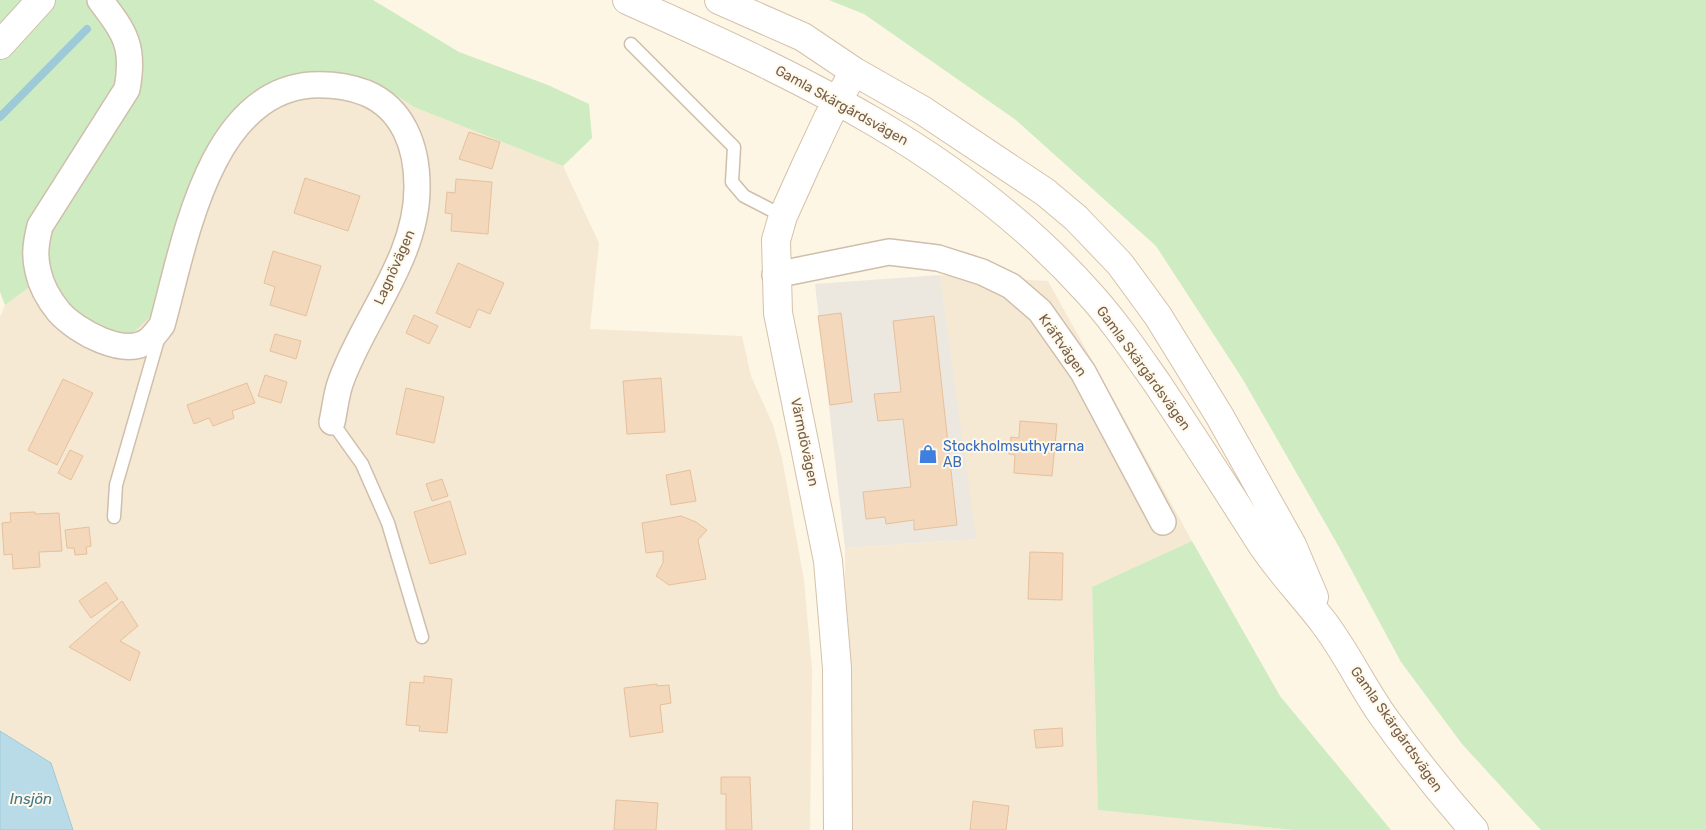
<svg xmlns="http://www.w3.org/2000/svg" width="1706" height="830" viewBox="0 0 1706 830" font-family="Rubik,sans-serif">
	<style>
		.residential { fill: #f5e9d3 }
		.industrial { fill: #ece7df }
		.green { fill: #ceebc2 }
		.water { fill: #b8dbe7; stroke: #9ec9d9 }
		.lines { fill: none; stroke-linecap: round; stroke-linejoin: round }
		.stream { stroke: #9ec9d9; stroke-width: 8 }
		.building { fill: #f3d8bb; stroke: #e6c09b }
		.service-casing { stroke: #cfbeab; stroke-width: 15 }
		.minor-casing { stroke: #cfbeab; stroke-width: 28 }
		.tertiary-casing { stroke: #cfbeab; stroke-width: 30 }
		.secondary-casing { stroke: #d4c1aa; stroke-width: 30 }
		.service { stroke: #fff; stroke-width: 12 }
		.minor { stroke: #fff; stroke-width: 25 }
		.tertiary { stroke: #fff; stroke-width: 28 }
		.secondary { stroke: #fff; stroke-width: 28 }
		.labels { text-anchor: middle; stroke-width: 4; stroke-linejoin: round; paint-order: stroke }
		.street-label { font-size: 14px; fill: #765e49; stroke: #fff9eb }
		.shop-label { font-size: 14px; fill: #366cbe; stroke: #fff9eb; text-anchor: start }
		.water-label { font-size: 15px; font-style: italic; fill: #42768a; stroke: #fff9eb }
	</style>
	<rect width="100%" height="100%" fill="#fdf6e4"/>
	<path class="residential" d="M326,73l55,12 33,22 149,59 36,77 -9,86 152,7 9,40 22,49 9,33 22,122 8,90 -2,160h-737l-73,-99v-414l5,-12 45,-33 62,61 21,-1 21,-19 37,-125 12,-32 20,-33 25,-27 26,-16 21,-6z
		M940,275l108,6 144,260 -100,47 6,222 196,20h-447l-2,-282 130,-9z"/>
	<path class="industrial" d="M940,275l36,264 -131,9 -30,-264z"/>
	<path class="green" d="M0,0h112l-3,27 10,35 -3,24 -85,135v65l-26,19 -5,-13z
		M116,0h257l86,52 89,33 41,19 3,34 -29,28 -149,-59 -33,-22 -55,-12 -31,1 -21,6 -26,16 -25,27 -20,33 -49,157 -21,20h-21l-45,-25 -17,-36 -2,-21 4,-27 84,-128 6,-35 -4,-28z
		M829,0h877v830h-165l-79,-86 -61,-82 -62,-115 -97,-169 -86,-132 -140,-126 -152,-106z
		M1192,541l88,155 111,134h-97l-196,-20 -6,-223z"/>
	<path class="water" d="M0,731l51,32 22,67h-73z"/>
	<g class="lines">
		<path class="stream" d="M0,117l87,-88"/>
	</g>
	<path class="building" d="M469,132l31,10 -8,27 -33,-10z
		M305,178l55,18 -12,35 -54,-18z
		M456,179l36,3 -4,52 -37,-3 1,-17 -7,-1 2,-21 8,1z
		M273,251l48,15 -15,50 -36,-11 5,-18 -11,-4z
		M458,263l46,20 -14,31 -12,-5 -8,19 -34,-15z
		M841,313l11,89 -22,3 -12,-89z
		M414,315l24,11 -9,18 -23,-11z
		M934,316l23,209 -43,5v-10l-28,4 -1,-7 -19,2 -3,-27 48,-5 -8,-68 -25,2 -4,-27 27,-2 -8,-71z
		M275,334l26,7 -5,18 -26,-8z
		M265,375l22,7 -6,21 -23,-7z
		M661,378l4,54 -38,2 -4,-53z
		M63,379l30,14 -36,72 -29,-15z
		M247,383l8,20 -23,8 2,7 -21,8 -4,-8 -15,6 -7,-19z
		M406,388l38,9 -10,46 -38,-9z
		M1020,421l37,3 -5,52 -38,-3 1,-18 -6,-1 2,-17 8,1z
		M70,450l13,6 -12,24 -13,-7z
		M690,470l6,31 -25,4 -5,-30z
		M442,479l6,17 -16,5 -6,-17z
		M450,501l16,53 -36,10 -16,-52z
		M35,512v2l24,-1 3,38 -23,1 1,15 -27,2 -1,-15 -8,1 -2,-32 9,-1 -1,-9z
		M681,516l15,6 11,8 -9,10 8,39 -37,6 -13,-9 7,-13v-12l-17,2 -4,-30z
		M89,527l2,19 -5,1 1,7 -12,1 -1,-7h-7l-2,-18z
		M1030,552l33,1 -1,47 -34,-1z
		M106,582l12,17 -27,19 -12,-17z
		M122,601l16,25 -18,15 20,11 -10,29 -61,-34z
		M424,676l28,3 -5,54 -28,-2 1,-5 -14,-1 4,-43 14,1z
		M657,684v2l12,-1 2,18 -11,2 3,27 -33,5 -6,-49z
		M1062,728l1,18 -27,2 -2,-18z
		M721,777h29l2,53h-26v-36h-5z
		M616,800l42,3 -2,27h-42z
		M973,801l36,5 -3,24h-36z"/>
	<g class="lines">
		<g class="service-casing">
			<path id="service" d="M631,44l103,103 -2,35 12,14 39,20
				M332,422l30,42 26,59 34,114
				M114,517l2,-32 43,-149"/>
		</g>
		<g class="minor-casing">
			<path id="minor" d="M100,0c25,33 35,46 27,89l-87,137c-4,16 -6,29 -2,45 3,15 12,30 21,41 17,19 66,47 90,28 5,-4 9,-10 13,-15 22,-79 46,-232 149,-240 20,-1 37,1 55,8 38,16 51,55 51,93 1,71 -53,131 -76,195 -5,13 -6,28 -9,41
				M775,275l114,-23 49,6 44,14 29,14 29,25 43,61 80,150"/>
		</g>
		<g class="tertiary-casing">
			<path id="tertiary" d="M0,45l41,-45"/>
		</g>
		<g class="secondary-casing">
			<path id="secondary" d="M627,0c170,76 333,150 460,291 26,28 48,61 70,92 34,51 67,102 100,154 19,31 45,57 67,86 22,29 38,63 59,93 28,39 59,78 91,114
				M719,0l84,37 52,35 67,38 123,82 31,26 44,46 38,52 61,99 73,130 22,52
				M838,830l-1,-162 -9,-107 -50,-248 -2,-73 7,-24 23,-51 22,-47 19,-34"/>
		</g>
		<use href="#service" class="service"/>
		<use href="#minor" class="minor"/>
		<use href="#tertiary" class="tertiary"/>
		<use href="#secondary" class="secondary"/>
	</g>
	<defs>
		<g id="shop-bare" transform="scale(1.5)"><path d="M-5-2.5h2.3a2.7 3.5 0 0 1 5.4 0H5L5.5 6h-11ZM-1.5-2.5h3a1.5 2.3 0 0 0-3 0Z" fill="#3f7fe0" stroke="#fff9eb" stroke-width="2.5" paint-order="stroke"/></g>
	</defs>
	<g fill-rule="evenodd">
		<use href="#shop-bare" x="928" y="454"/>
	</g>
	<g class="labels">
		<g class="street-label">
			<text transform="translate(842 105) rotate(29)" y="5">Gamla Skärgårdsvägen</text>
			<text transform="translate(394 267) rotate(-66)" y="5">Lagnövägen</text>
			<text transform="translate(1063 345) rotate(55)" y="5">Kräftvägen</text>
			<text transform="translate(1144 368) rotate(54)" y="5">Gamla Skärgårdsvägen</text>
			<text transform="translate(805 442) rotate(78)" y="5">Värmdövägen</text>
			<text transform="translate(1397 729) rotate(55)" y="5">Gamla Skärgårdsvägen</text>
		</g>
		<g class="shop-label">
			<text x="943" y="451">Stockholmsuthyrarna<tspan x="943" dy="16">AB</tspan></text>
		</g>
		<g class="water-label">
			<text x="31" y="804">Insjön</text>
		</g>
	</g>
</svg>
